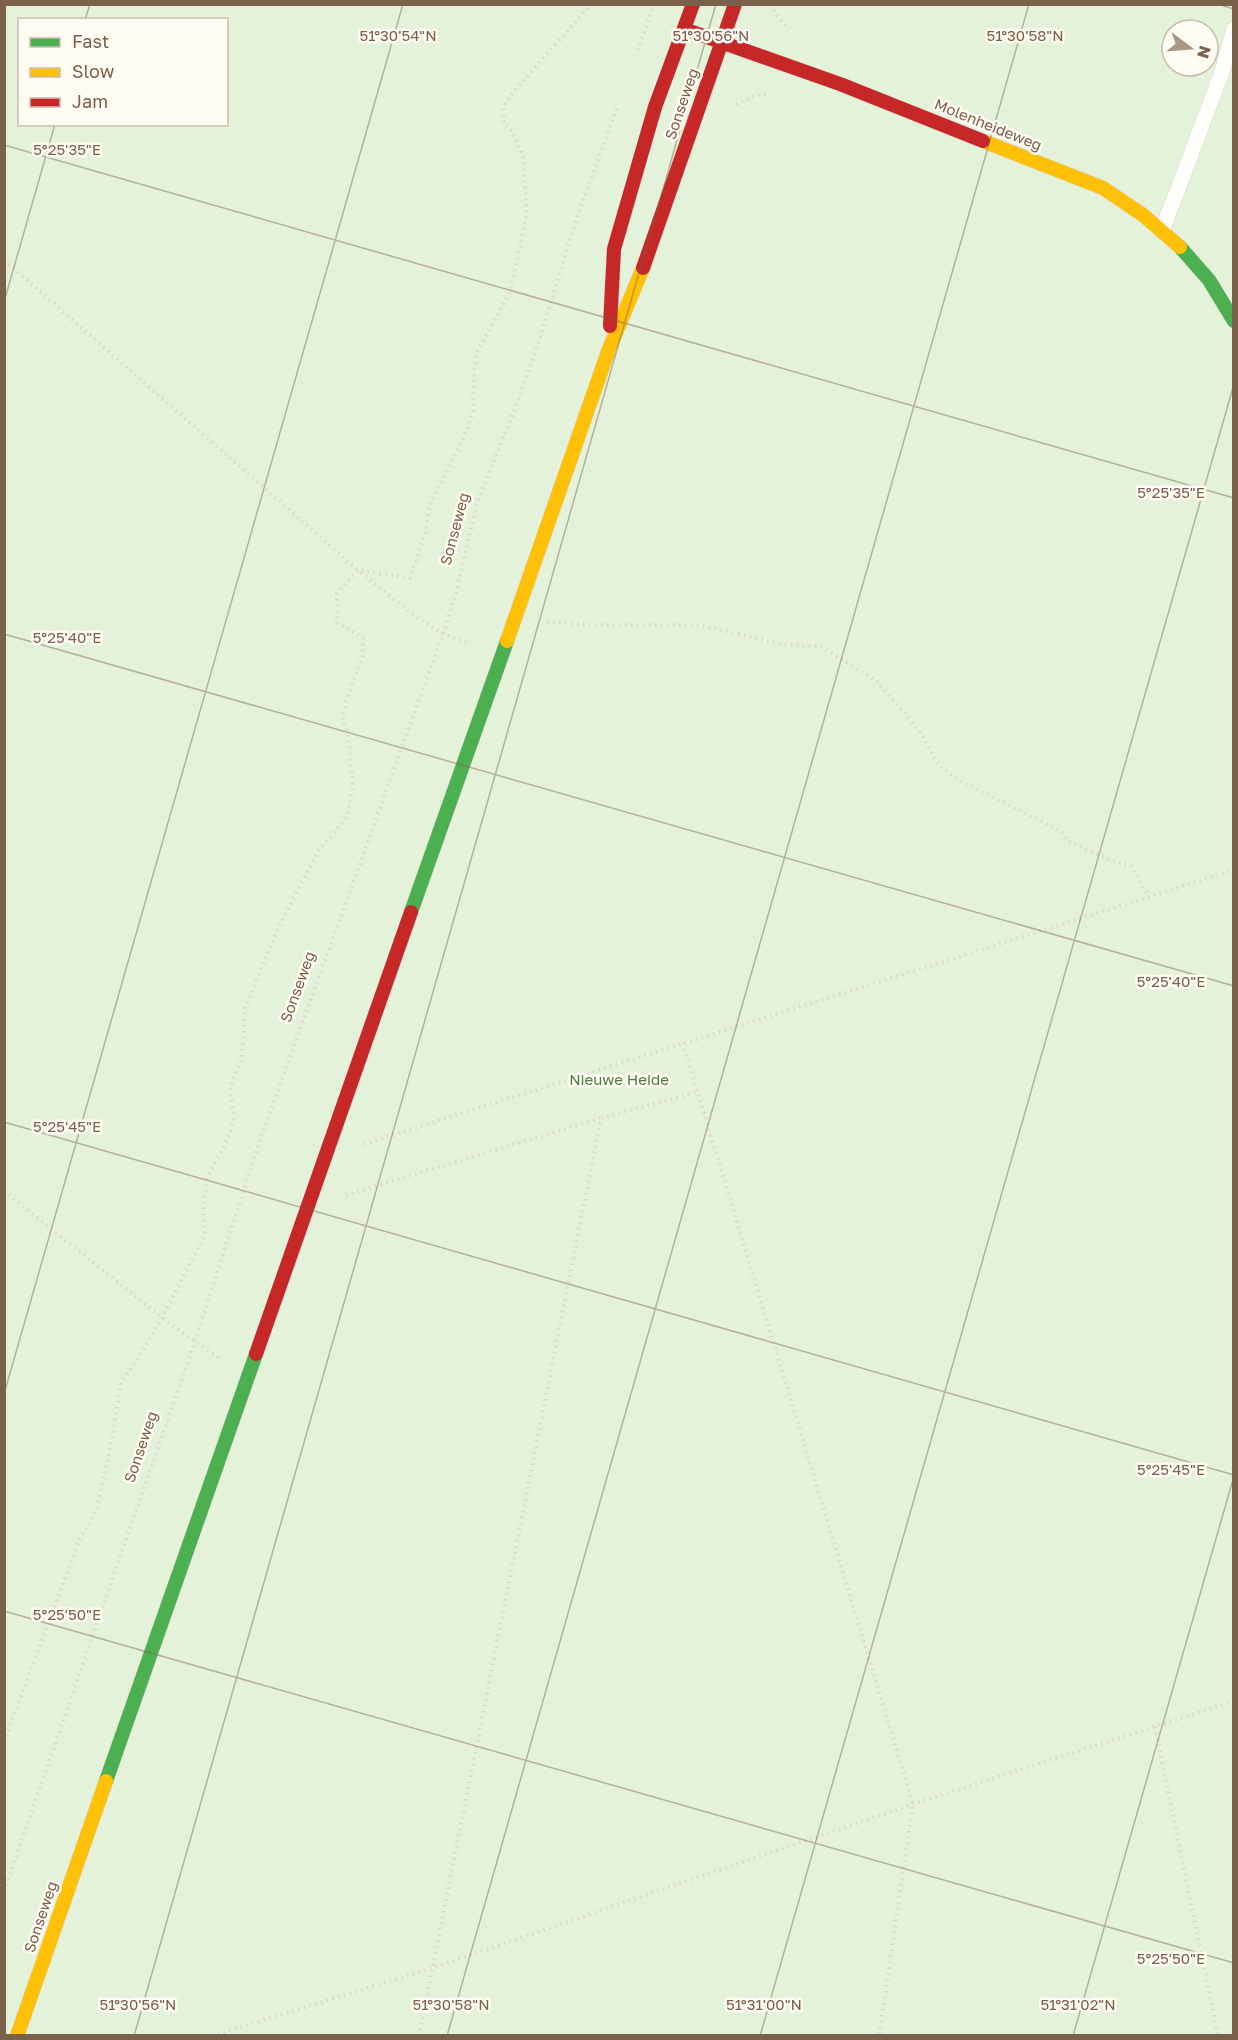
<svg xmlns="http://www.w3.org/2000/svg" width="1238" height="2040" viewBox="0 0 1238 2040" font-family="'Golos Text',sans-serif">
	<style>
		.green { fill: #e5f2da; fill-rule: evenodd }
		.lines { fill: none; stroke-linecap: round; stroke-linejoin: round }
		.lane-casing { stroke: #dad4cd; stroke-width: 16 }
		.fast-casing { stroke: #dad4cd; stroke-width: 15 }
		.slow-casing { stroke: #dad4cd; stroke-width: 15 }
		.jam-casing { stroke: #dad4cd; stroke-width: 15 }
		.path { stroke: #ddd6cf; stroke-width: 4; stroke-dasharray: 1.5 4.5; stroke-linecap: butt }
		.lane { stroke: #fefefd; stroke-width: 15 }
		.fast { stroke: #4caf50; stroke-width: 14 }
		.slow { stroke: #ffc107; stroke-width: 14 }
		.jam { stroke: #c62828; stroke-width: 14 }
		.ticks { fill: none; stroke: #7b614b; stroke-width: 1.5; stroke-opacity: 0.45 }
		.labels { text-anchor: middle; stroke-width: 5; stroke-linejoin: round; paint-order: stroke }
		.street-label { font-size: 15px; fill: #7b614b; stroke: #fffbf3 }
		.park-label { font-size: 15px; fill: #4c7b40; stroke: #fffbf3 }
		.ticks-label { font-size: 15px; text-anchor: middle; fill: #7b614b; stroke: #fffbf3; stroke-width: 5; stroke-linejoin: round; paint-order: stroke }
	</style>
	<rect width="100%" height="100%" fill="#faf7ef"/>
	<path class="green" d="M4,5h1229v2030h-1228zM20,20h206v104h-206zM1172,30h36v36h-36z"/>
	<g class="lines">
		<g class="lane-casing">
			<path id="lane" d="M1162,231l60,-159 12,-43"/>
		</g>
		<g class="fast-casing">
			<path id="fast" d="M1180,247l29,33 25,41
				M411,912l96,-271
				M106,1781l150,-427"/>
		</g>
		<g class="slow-casing">
			<path id="slow" d="M983,141l120,47 40,27 37,32
				M507,641l102,-292 34,-81
				M17,2036l89,-255"/>
		</g>
		<g class="jam-casing">
			<path id="jam" d="M684,29l156,55 143,57
				M643,268l92,-264
				M610,326l4,-77 41,-142 38,-103
				M256,1354l155,-442"/>
		</g>
		<path class="path" d="M773,4l1,6 14,20
			M638,50l16,-46
			M736,104l20,-9 10,-1
			M4,260l354,310 53,43 32,21 27,9
			M547,622l49,3h101l91,20 32,1 57,35 44,52 17,32 19,14 104,52 8,11 42,18 20,6 18,31
			M683,1043l230,761 -34,232
			M364,1144l870,-274
			M4,1191l166,133 49,34
			M346,1195l255,-77
			M1155,1727l63,309
			M4,1742l76,-204 16,-26 15,-67 10,-63 16,-22 25,-42 43,-83 -2,-25 4,-32 18,-33 9,-25 -4,-33 12,-29 3,-50 34,-82 39,-75 29,-34 6,-30 -5,-54 -6,-12 4,-20 17,-45v-18l-26,-15v-30l21,-23 52,8 15,-45 5,-29 33,-64 10,-29 1,-40 3,-19 33,-60 17,-78 -4,-58 -11,-25 -8,-7 -1,-17 8,-12 80,-91
			M4,1891l191,-550 64,-198 184,-509 13,-41 21,-90 38,-94 23,-65 39,-127 41,-112
			M212,2036l220,-68 481,-164 321,-103
			M419,2036l182,-918 96,-26"/>
		<use href="#lane" class="lane"/>
		<use href="#fast" class="fast"/>
		<use href="#slow" class="slow"/>
		<use href="#jam" class="jam"/>
	</g>
	<path class="ticks" d="M1217,4l17,5M85,20l5,-16M4,145l1230,353M4,302l51,-178M4,634l1230,352M4,1122l1230,353M4,1394l399,-1390M4,1611l1230,352M134,2036l582,-2032M447,2036l582,-2032M760,2036l474,-1652M1073,2036l161,-560"/>
	<g class="labels">
		<g class="street-label">
			<text transform="translate(682 104) rotate(-71)" y="5">Sonseweg</text>
			<text transform="translate(988 125) rotate(22)" y="5">Molenheideweg</text>
			<text transform="translate(455 529) rotate(-75)" y="5">Sonseweg</text>
			<text transform="translate(298 987) rotate(-70)" y="5">Sonseweg</text>
			<text transform="translate(141 1447) rotate(-71)" y="5">Sonseweg</text>
			<text transform="translate(41 1917) rotate(-71)" y="5">Sonseweg</text>
		</g>
		<g class="park-label">
			<text x="619" y="1085">Nieuwe Heide</text>
		</g>
	</g>
	<g class="ticks-label">
		<text x="398" y="41">51°30'54"N</text>
		<text x="711" y="41">51°30'56"N</text>
		<text x="1025" y="41">51°30'58"N</text>
		<text x="67" y="155">5°25'35"E</text>
		<text x="1171" y="498">5°25'35"E</text>
		<text x="67" y="643">5°25'40"E</text>
		<text x="1171" y="987">5°25'40"E</text>
		<text x="67" y="1132">5°25'45"E</text>
		<text x="1171" y="1475">5°25'45"E</text>
		<text x="67" y="1620">5°25'50"E</text>
		<text x="1171" y="1964">5°25'50"E</text>
		<text x="138" y="2010">51°30'56"N</text>
		<text x="451" y="2010">51°30'58"N</text>
		<text x="764" y="2010">51°31'00"N</text>
		<text x="1078" y="2010">51°31'02"N</text>
	</g>
	<rect width="1238" height="2040" fill="none" stroke="#7b614b" stroke-width="12"/>
	<rect x="18" y="18" width="210" height="108" fill="#fffbf3" stroke="#cabdb0" stroke-width="1.5"/>
	<rect x="30" y="38" width="30" height="9" fill="#4caf50" stroke="#cabdb0" stroke-width="1.5"/>
	<text x="72" y="48" font-size="18" fill="#7b614b">Fast</text>
	<rect x="30" y="68" width="30" height="9" fill="#ffc107" stroke="#cabdb0" stroke-width="1.5"/>
	<text x="72" y="78" font-size="18" fill="#7b614b">Slow</text>
	<rect x="30" y="98" width="30" height="9" fill="#c62828" stroke="#cabdb0" stroke-width="1.5"/>
	<text x="72" y="108" font-size="18" fill="#7b614b">Jam</text>
	<g transform="translate(1190 48) rotate(106)"><circle r="28" fill="#fffbf3" stroke="#cabdb0" stroke-width="1.5"/>
	<path d="M0-4.5L10 22L0 15L-10 22Z" fill="#a79684"/>
	<text y="-9" font-size="16" font-weight="bold" text-anchor="middle" fill="#7b614b">N</text>
	</g>
</svg>
